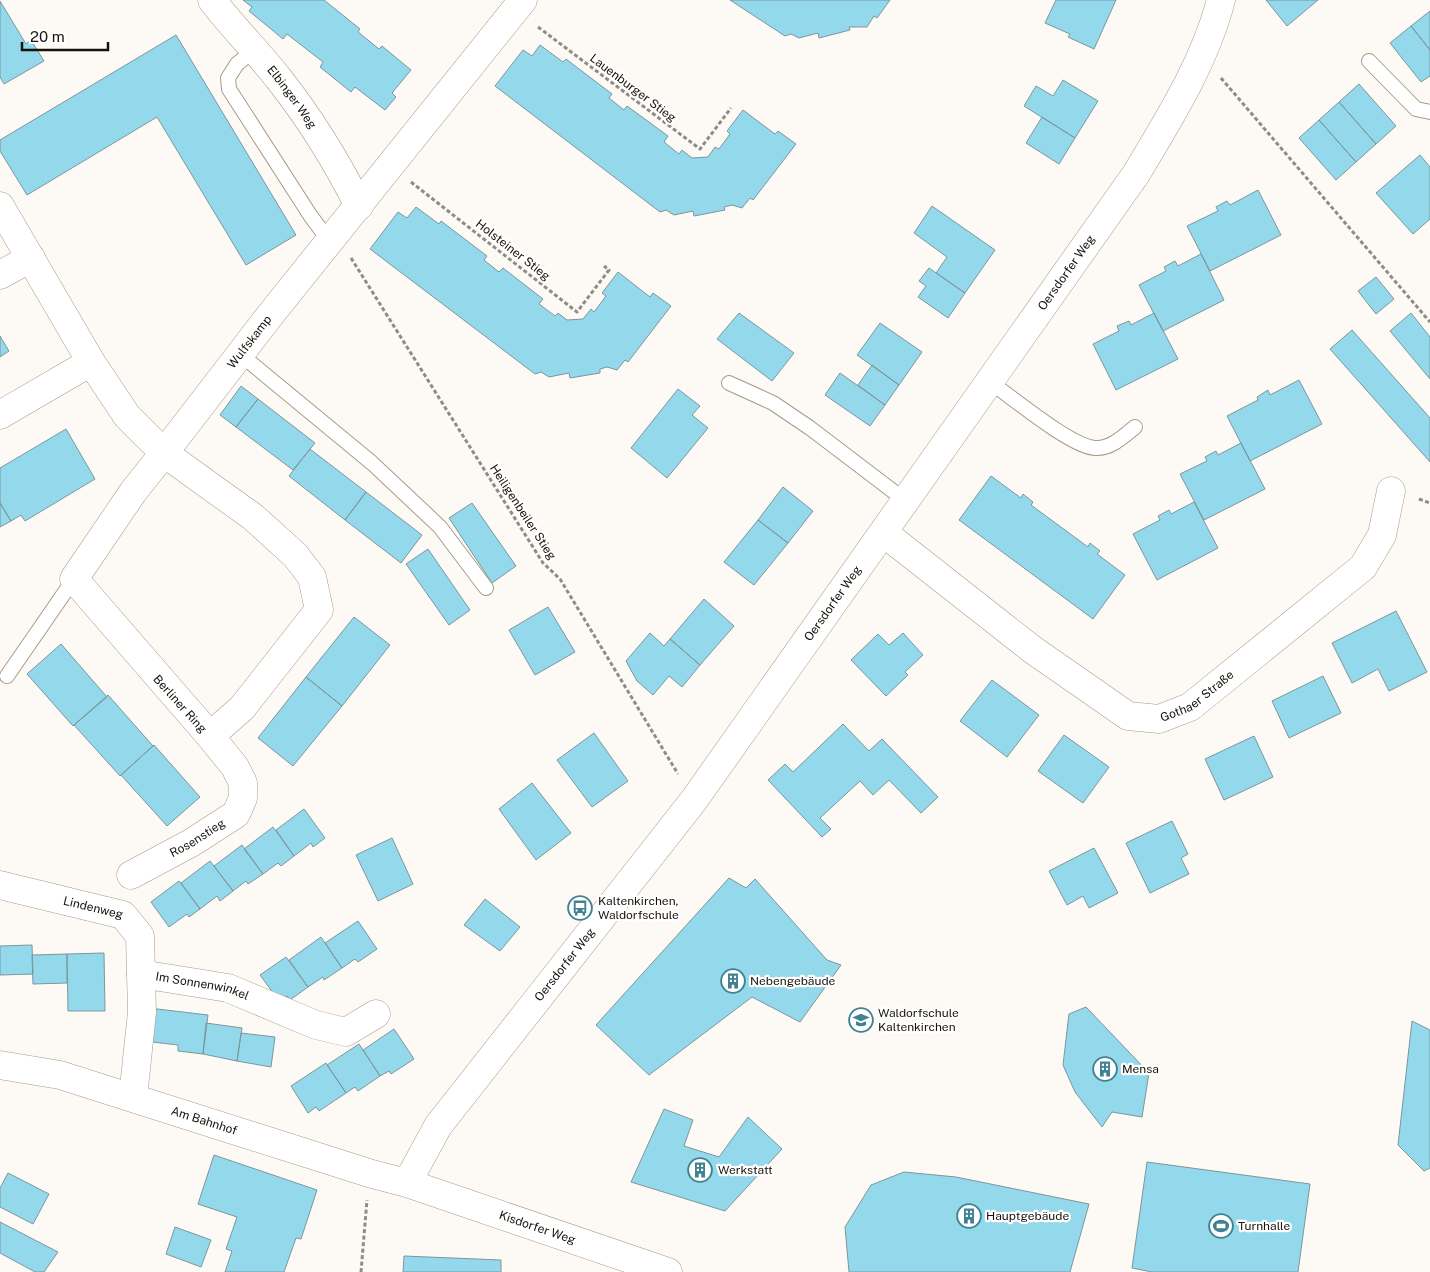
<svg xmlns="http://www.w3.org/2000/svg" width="1430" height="1272" viewBox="0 0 1430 1272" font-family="'Public Sans',sans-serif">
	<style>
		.building { fill: #93d9eb; stroke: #7c969d }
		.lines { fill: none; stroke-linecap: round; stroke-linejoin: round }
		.service-casing { stroke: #a89b87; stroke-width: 16 }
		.minor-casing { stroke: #a89b87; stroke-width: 29 }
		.tertiary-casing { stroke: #a89b87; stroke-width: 29 }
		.path { stroke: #8f8c86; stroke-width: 3; stroke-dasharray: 4 2.5; stroke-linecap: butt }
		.service { stroke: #fff; stroke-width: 14 }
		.minor { stroke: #fff; stroke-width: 28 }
		.tertiary { stroke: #fff; stroke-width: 28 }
		.labels { text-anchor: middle; stroke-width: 4.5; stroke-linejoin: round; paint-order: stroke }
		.street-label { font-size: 12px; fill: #17130c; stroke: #fff }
		.poi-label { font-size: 12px; fill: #17130c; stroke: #fff; text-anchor: start }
	</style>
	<rect width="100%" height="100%" fill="#fdfaf6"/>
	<path class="building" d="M243,0h81l36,29 -2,3 21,17 3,-3 29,24 -19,23 4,4 -11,13 -30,-23 -4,5 -31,-25 3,-5 -36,-28 -4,5 -34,-28 3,-4z
		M730,0h160l-13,18 -3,-2 -7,11h-18l1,3 -31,8 -1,-5 -19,5 -8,-4 -6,2z
		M1056,0h60l-22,49 -26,-12 2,-3 -25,-11z
		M1266,0h52l-31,26z
		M0,1l26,43 5,-4 13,21 -40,23 -4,-7z
		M1430,11v39l-19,-24z
		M1411,26l19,24v26l-9,6 -31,-39z
		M176,35l120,200 -50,30 -89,-148 -130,78 -27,-44v-11z
		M540,45l23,17 3,-3 46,35 -3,4 15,12 3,-4 41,30 -4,6 15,12 3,-4 10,8 16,-1 7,-10 4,2 11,-15 -3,-3 16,-21 32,24 3,-3 18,13 -43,56 -3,-2 -8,10 -10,-3 -8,2 1,3 -31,6 -1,-5 -19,4 -8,-5 -6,2 -165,-126 28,-36 9,6z
		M1063,80l35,21 -23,37 -51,-32 12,-20 17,10z
		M1359,84l37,42 -20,18 -37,-42z
		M1339,102l37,42 -20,18 -37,-42z
		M1042,117l33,21 -16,26 -33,-21z
		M1319,120l37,42 -20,18 -37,-42z
		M1420,155l10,12v52l-17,15 -37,-41z
		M1258,190l23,45 -71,36 -23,-45 31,-15 -2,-4 11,-6 3,4z
		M932,206l63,44 -30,43 -29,-20 11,-16 -33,-24z
		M416,207l23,17 2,-3 46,35 -3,4 15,12 4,-4 40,31 -4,5 16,12 3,-3 9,7 16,-1 8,-10 3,3 12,-16 -4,-3 16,-21 32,25 3,-4 18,13 -43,56 -3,-2 -8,10 -10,-3 -7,2v4l-30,5 -1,-5 -20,4 -8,-5 -6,2 -165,-125 28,-37 9,6z
		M1201,254l23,46 -61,31 -24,-46 27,-14 -2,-4 11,-6 3,5z
		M929,268l36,25 -17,25 -30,-21 8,-11 -7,-5z
		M1376,277l18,22 -18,15 -18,-23z
		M739,313l55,40 -22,28 -55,-42z
		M1154,313l24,46 -62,31 -23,-46 26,-13 -2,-5 12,-5 2,4z
		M1411,313l19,24v42l-40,-48z
		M880,323l42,29 -23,33 -42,-30z
		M1352,330l78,88v44l-100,-113z
		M0,336l9,15 -9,6z
		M872,365l27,20 -14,20 -27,-20z
		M840,373l45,32 -15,21 -45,-31z
		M1299,380l23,44 -72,37 -23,-45 31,-16 -1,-3 11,-7 2,5z
		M241,386l17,13 -22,28 -16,-12z
		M678,389l22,17 -8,9 16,13 -41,50 -36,-30z
		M258,399l57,44 -22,27 -57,-43z
		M66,429l29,50 -70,42 -4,-6 -10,6 -11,-18v-35z
		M1241,443l24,46 -61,31 -24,-46 27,-13 -2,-4 11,-6 2,4z
		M310,449l56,43 -21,28 -56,-44z
		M991,476l30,22 2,-4 10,8 -2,3 57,42 2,-4 10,8 -3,3 28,21 -32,44 -134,-99z
		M783,487l30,24 -25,32 -30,-23z
		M366,492l56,43 -21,28 -56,-43z
		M1194,502l24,46 -61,32 -24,-46 27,-14 -2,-4 11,-6 2,4z
		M0,503l11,18 -11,6z
		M472,503l44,63 -24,17 -43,-65z
		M758,520l30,23 -34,42 -30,-23z
		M428,549l42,61 -21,15 -43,-61z
		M704,599l30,27 -34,39 -30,-26z
		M548,607l27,45 -40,23 -26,-45z
		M1396,611l31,61 -38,19 -11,-22 -26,14 -20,-40z
		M354,617l36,28 -48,61 -36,-29z
		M650,633l14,13 6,-7 30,26 -18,22 -13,-11 -16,19 -16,-14 -11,-20z
		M903,633l20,22 -18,17 3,3 -22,21 -35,-36 27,-26 11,11z
		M61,644l46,53 -34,29 -46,-52z
		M1323,676l18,37 -52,25 -17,-37z
		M306,677l36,29 -49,60 -35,-28z
		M992,680l47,35 -32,42 -47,-36z
		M108,695l45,51 -33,30 -46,-51z
		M843,724l26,27 13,-12 56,58 -17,16 -32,-33 -16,15 -13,-14 -40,37 11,11 -9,8 -54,-57 17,-16 8,8z
		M594,733l34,48 -36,26 -35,-47z
		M1064,735l45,32 -26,36 -45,-32z
		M1254,736l19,41 -49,23 -19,-41z
		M154,745l46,52 -33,29 -46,-51z
		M532,783l39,50 -35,27 -37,-51z
		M304,809l21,29 -12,9 -2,-4 -17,13 -18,-26z
		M1172,821l16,33 -7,4 8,16 -39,19 -24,-50z
		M273,827l21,29 -13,10 -3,-3 -15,11 -19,-25z
		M392,838l21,46 -35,17 -22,-46z
		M242,845l21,29 -15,10 -2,-3 -13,10 -19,-25z
		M1094,848l24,45 -29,15 -6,-12 -16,9 -18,-34z
		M210,861l23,30 -13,10 -3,-5 -17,13 -19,-26z
		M729,878l17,10 9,-9 72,81 14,5 -41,57 -48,-25 -103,78 -53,-50z
		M179,881l21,28 -11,8 -2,-3 -18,13 -18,-25z
		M485,899l35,28 -20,24 -36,-26z
		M358,921l19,28 -19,13 -3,-3 -13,9 -17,-25z
		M321,937l21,31 -18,12 -1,-3 -15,10 -19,-27z
		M32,945l1,29 -33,1v-29z
		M104,953l1,58h-37l-1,-57z
		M67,954v29l-34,1 -1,-29z
		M286,957l22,30 -18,13 -3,-4 -8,5 -19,-26z
		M1086,1007l63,66 -7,44 -30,-5 -10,15 -27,-35 -12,-27 6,-51z
		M149,1008l59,7 -5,39 -25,-3v-6l-34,-4z
		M1412,1021l18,9v138l-6,3 -26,-26z
		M206,1023l36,5 -5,33 -34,-7z
		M394,1029l20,30 -23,15 -2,-3 -9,5 -17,-26z
		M241,1033l34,4 -4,30 -34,-6z
		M359,1044l21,32 -22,15 -3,-4 -9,6 -19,-28z
		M326,1063l20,30 -27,18 -3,-4 -8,6 -17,-27z
		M664,1109l29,11 -9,26 35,11 29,-40 34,32 -57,62 -94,-29z
		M214,1155l103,35 -16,49 -5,-1 -12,34h-59l7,-21 -6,-2 11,-32 -39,-13z
		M1147,1162l163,22 -12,88h-146l-20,-4z
		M904,1172l52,5 133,27 -19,68h-221l-4,-45 26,-42z
		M8,1173l41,21 -16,30 -33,-17v-19z
		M0,1222l58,30 -14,20h-9l-35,-19z
		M175,1227l36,13 -10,27 -35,-13z
		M404,1256l97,4v12h-98z"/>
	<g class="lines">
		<g class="service-casing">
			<path id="service" d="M253,51l-16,13 -9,14 1,11 81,126 20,27
				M1369,61l47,48 14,3
				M240,354l132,109 68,64 46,61
				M990,382c23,16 80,64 105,66 16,1 29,-12 40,-21
				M729,383l44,20 37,25 96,73
				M7,676l67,-97"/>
		</g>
		<g class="minor-casing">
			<g id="minor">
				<path id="s1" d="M212,0c21,28 46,52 67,79 29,37 59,85 80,127"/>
				<path id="s2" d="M0,206l91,156 36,54 37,37 107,-139 252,-314"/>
				<path d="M0,275l31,-17"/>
				<path d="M0,415l91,-53"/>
				<path d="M164,453l89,64 42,38 17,22 7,33 -77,98 -32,28 -136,-157 59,-87z"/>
				<path id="s3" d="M884,533l149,117 95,66 31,3 31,-12 173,-140 19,-32 9,-44"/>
				<path id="s4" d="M131,875l60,-32 45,-29 7,-16v-15l-8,-16 -25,-31"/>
				<path id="s5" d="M0,885l123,30 17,21 1,38"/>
				<path id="s6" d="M133,1097l9,-85 -1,-38 87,14 88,37 30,7 30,-18"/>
			</g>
		</g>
		<g class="tertiary-casing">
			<g id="tertiary">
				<path id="s7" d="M0,1065l60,10 312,99 35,9 261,89"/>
				<path id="s8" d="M407,1183l31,-57 256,-326 442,-626c33,-55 69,-112 85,-174"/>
			</g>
		</g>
		<path class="path" d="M538,27l162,122 31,-41
			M1221,78l209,244
			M411,182l166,130 32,-42 -5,-4
			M351,258l192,305 17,16 118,195
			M1419,499l11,4
			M361,1272l6,-72"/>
		<use href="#service" class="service"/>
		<use href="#minor" class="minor"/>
		<use href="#tertiary" class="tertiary"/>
	</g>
	<defs>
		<g id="bus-ring" transform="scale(1.25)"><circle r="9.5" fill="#fff" stroke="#3f8292" stroke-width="1.5"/><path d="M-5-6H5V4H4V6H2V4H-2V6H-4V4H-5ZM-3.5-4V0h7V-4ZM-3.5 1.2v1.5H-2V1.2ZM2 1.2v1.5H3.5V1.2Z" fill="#3f8292"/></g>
		<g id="building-ring" transform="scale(1.25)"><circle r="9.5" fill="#fff" stroke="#3f8292" stroke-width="1.5"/><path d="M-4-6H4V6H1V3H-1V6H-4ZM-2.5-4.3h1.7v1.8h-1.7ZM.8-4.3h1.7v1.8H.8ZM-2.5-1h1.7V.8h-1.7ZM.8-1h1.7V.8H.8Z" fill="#3f8292"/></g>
		<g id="school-ring" transform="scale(1.25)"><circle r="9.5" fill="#fff" stroke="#3f8292" stroke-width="1.5"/><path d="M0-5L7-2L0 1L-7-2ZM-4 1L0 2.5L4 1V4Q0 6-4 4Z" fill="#3f8292"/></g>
		<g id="stadium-ring" transform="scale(1.25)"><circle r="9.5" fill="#fff" stroke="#3f8292" stroke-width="1.5"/><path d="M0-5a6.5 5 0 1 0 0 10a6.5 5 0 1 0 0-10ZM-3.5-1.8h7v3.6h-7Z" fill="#3f8292"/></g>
	</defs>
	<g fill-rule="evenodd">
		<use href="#bus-ring" x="580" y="908"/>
		<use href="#building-ring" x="733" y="981"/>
		<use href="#school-ring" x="861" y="1020"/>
		<use href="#building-ring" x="1105" y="1069"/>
		<use href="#building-ring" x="700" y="1170"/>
		<use href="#building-ring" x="969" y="1216"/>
		<use href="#stadium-ring" x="1221" y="1226"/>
	</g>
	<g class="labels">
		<g class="street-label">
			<text transform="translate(633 88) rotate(37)" y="4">Lauenburger Stieg</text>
			<text dy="4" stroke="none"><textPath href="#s1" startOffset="126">Elbinger Weg</textPath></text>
			<text transform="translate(513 250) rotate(38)" y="4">Holsteiner Stieg</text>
			<text dy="4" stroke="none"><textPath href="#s8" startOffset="1125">Oersdorfer Weg</textPath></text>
			<text dy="4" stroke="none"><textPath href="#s2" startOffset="438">Wulfskamp</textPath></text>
			<text transform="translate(523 512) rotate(57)" y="4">Heiligenbeiler Stieg</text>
			<text dy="4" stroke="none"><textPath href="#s8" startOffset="720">Oersdorfer Weg</textPath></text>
			<text dy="4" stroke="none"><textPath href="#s3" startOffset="381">Gothaer Straße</textPath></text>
			<text transform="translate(180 704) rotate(48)" y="4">Berliner Ring</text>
			<text dy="4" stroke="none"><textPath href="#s4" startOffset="76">Rosenstieg</textPath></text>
			<text dy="4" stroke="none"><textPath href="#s5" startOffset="96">Lindenweg</textPath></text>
			<text dy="4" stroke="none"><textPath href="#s8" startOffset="270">Oersdorfer Weg</textPath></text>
			<text dy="4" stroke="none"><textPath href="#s6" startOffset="186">Im Sonnenwinkel</textPath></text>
			<text dy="4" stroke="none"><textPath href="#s7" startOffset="212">Am Bahnhof</textPath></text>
			<text dy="4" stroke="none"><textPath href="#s7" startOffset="562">Kisdorfer Weg</textPath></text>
		</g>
		<g class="poi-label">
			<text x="598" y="905">Kaltenkirchen,<tspan x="598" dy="14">Waldorfschule</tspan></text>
			<text x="750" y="985">Nebengebäude</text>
			<text x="878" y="1017">Waldorfschule<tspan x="878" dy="14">Kaltenkirchen</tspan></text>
			<text x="1122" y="1073">Mensa</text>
			<text x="718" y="1174">Werkstatt</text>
			<text x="986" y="1220">Hauptgebäude</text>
			<text x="1238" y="1230">Turnhalle</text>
		</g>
	</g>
	<path d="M22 42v8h86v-8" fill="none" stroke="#17130c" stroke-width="2.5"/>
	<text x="30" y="42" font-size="15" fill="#17130c" stroke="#ffffff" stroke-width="4" paint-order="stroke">20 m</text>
</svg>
